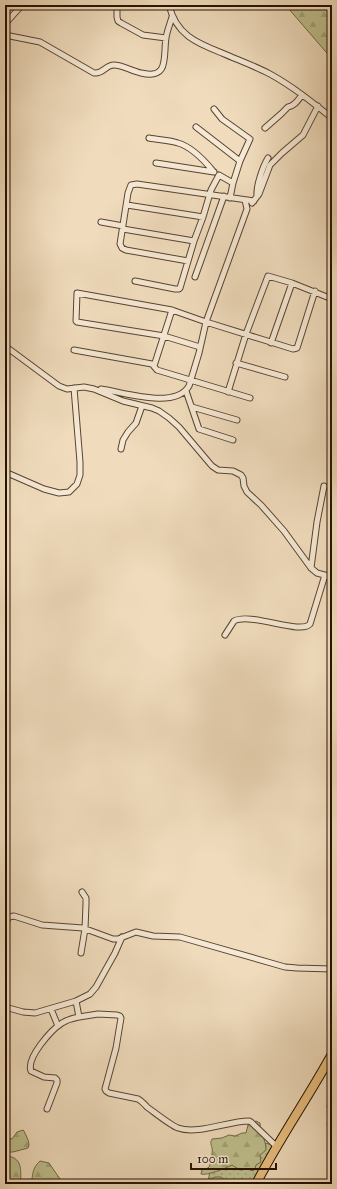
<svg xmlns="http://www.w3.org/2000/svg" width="337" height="1189" viewBox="0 0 337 1189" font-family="'IM FELL Great Primer',serif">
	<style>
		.grass { fill: url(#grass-dots); stroke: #726846 }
		.forest { fill: url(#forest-firs); stroke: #726846 }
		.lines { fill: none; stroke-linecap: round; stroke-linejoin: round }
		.minor-casing { stroke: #58442f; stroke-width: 7 }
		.trunk-casing { stroke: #261100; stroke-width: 10 }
		.minor { stroke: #f5e8d4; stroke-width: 5 }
		.trunk { stroke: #e8be7e; stroke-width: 8 }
	</style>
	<defs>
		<pattern id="grass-dots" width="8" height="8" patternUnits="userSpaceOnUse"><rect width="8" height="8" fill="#bebf8d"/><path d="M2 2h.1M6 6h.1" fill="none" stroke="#a3a378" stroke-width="1.8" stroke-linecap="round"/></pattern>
		<pattern id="forest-firs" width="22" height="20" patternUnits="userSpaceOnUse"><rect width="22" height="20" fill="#bebf8d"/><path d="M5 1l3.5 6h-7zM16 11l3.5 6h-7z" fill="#a3a378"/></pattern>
	</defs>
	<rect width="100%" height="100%" fill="#f0dcbd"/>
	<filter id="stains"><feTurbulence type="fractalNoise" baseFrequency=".005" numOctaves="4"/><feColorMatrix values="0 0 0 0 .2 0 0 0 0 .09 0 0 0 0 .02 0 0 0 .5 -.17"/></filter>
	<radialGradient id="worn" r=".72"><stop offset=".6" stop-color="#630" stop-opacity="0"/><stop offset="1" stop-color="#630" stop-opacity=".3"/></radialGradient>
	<path class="grass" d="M262,1142l13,4 -20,38h-38l-9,-1 2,-13z"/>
	<path class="forest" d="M283,5h49v54l-44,-51z
		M328,1102l4,3v35l-4,-1 1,-10 -2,-4 1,-5 2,-1v-5l-3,-7z
		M256,1121l4,2c0,11 6,16 6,27l-6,5 1,7 -5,3 -1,4 -2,2 -5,-2 -8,1 -8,-5c-6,3 -25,11 -31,9l1,-4c2,-1 4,-1 6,-2 3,-2 5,-17 4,-20 -1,-4 -2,-5 0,-9l10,-1 7,-3 6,1 7,-3h4l2,-8z
		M23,1130l1,1c2,5 7,12 4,17l-15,4h-8v-15l7,2 5,-7z
		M8,1156c16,3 12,16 13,28h-16v-26z
		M40,1161l9,2 11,16 6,5h-35c2,-9 1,-16 9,-23z
		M215,1177h6l5,4 1,3h-29l7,-2z"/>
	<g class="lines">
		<g class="minor-casing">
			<path id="minor" d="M117,5v12l1,4 3,2 22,12 23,3
				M169,5c7,30 28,38 53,48 16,7 33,13 48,21 22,12 42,28 62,44
				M5,24l17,-19
				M5,35l35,7 54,31c10,1 11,-8 20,-8 8,0 18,6 27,8 29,7 22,-17 25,-35 1,-7 4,-14 6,-21
				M196,127l44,34
				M265,128l16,-14 7,-7c7,-1 10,-7 14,-12
				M149,138c10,2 20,2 29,5 14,4 26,17 35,28
				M156,163l58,9
				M257,196c-1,-10 6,-30 11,-38
				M230,198l3,-15
				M252,203l7,-9 11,-29 12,-12 21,-18 15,-29
				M127,205l76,12
				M101,222l22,4
				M123,229l71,12
				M188,261l-62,-11 -4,-2 -2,-4 8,-51 3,-8 6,-1 117,17
				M195,277l29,-81
				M135,281l40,8h4l1,-1 14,-47 9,-24 8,-27 8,-15 14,8 7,-22 10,-22 -28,-20 -8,-10
				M271,343l21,-60
				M5,346l54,40 8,3 17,-2 10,2 29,12 29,7 7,3 10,7 10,9 33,39 6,4 15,1 8,4 2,3 1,8 3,6 14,13 23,26 27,37 6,5 15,4
				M200,347l-36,-11 -87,-14 -1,-1 1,-28 95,17 34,12 87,27 4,-1 1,-3 17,-54
				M74,350l78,14 5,6 93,28
				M236,363l49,14
				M154,366l18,-56
				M101,389c22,3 74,21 88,-3l10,-33 7,-31 41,-113 -2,-9
				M186,391l13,38 34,11
				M228,392l18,-58 22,-58 24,7 40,16
				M192,407l45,13
				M121,449l2,-9 5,-8 8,-9 6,-17
				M5,472l39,17 15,4 10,-1 8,-8 3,-9v-13l-6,-74
				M311,568l6,-46 7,-36
				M225,635l9,-14c17,-9 66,14 76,3l15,-49
				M5,924l4,-7 5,-1 28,9 41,3 30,11h5l18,-7 17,4 27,1 105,30 12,1 35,1
				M81,953l4,-24 1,-25v-6l-4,-6
				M5,1007l18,5 12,1 41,-12
				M51,1009l7,17
				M79,1017l19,-3 19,1 3,1 1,2 -5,30 -11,41 1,2 3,2 29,6c4,2 6,5 9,8 7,5 23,18 31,21 20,7 50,-7 71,-7l2,1 25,24
				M47,1109l10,-26v-3l-2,-2 -11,-1 -13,-6c-5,-13 20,-41 31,-48 5,-3 11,-5 17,-6l-3,-16 14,-7 6,-7 19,-34 7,-16"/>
		</g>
		<g class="trunk-casing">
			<path id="trunk" d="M256,1184c23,-45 52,-86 76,-130"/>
		</g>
		<use href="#minor" class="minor"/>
		<use href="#trunk" class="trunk"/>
	</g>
	<rect width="337" height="1189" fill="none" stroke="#f0dcbd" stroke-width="20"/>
	<rect x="6" y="6" width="325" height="1177" fill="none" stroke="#261100" stroke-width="2"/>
	<rect x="10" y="10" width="317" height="1169" fill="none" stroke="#261100"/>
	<path d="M191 1163v6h85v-6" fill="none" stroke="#261100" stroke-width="2"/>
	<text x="197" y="1163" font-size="12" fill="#261100" stroke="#f5e8d4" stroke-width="3" paint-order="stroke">100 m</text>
	<rect width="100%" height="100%" filter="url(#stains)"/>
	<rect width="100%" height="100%" fill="url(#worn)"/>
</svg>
